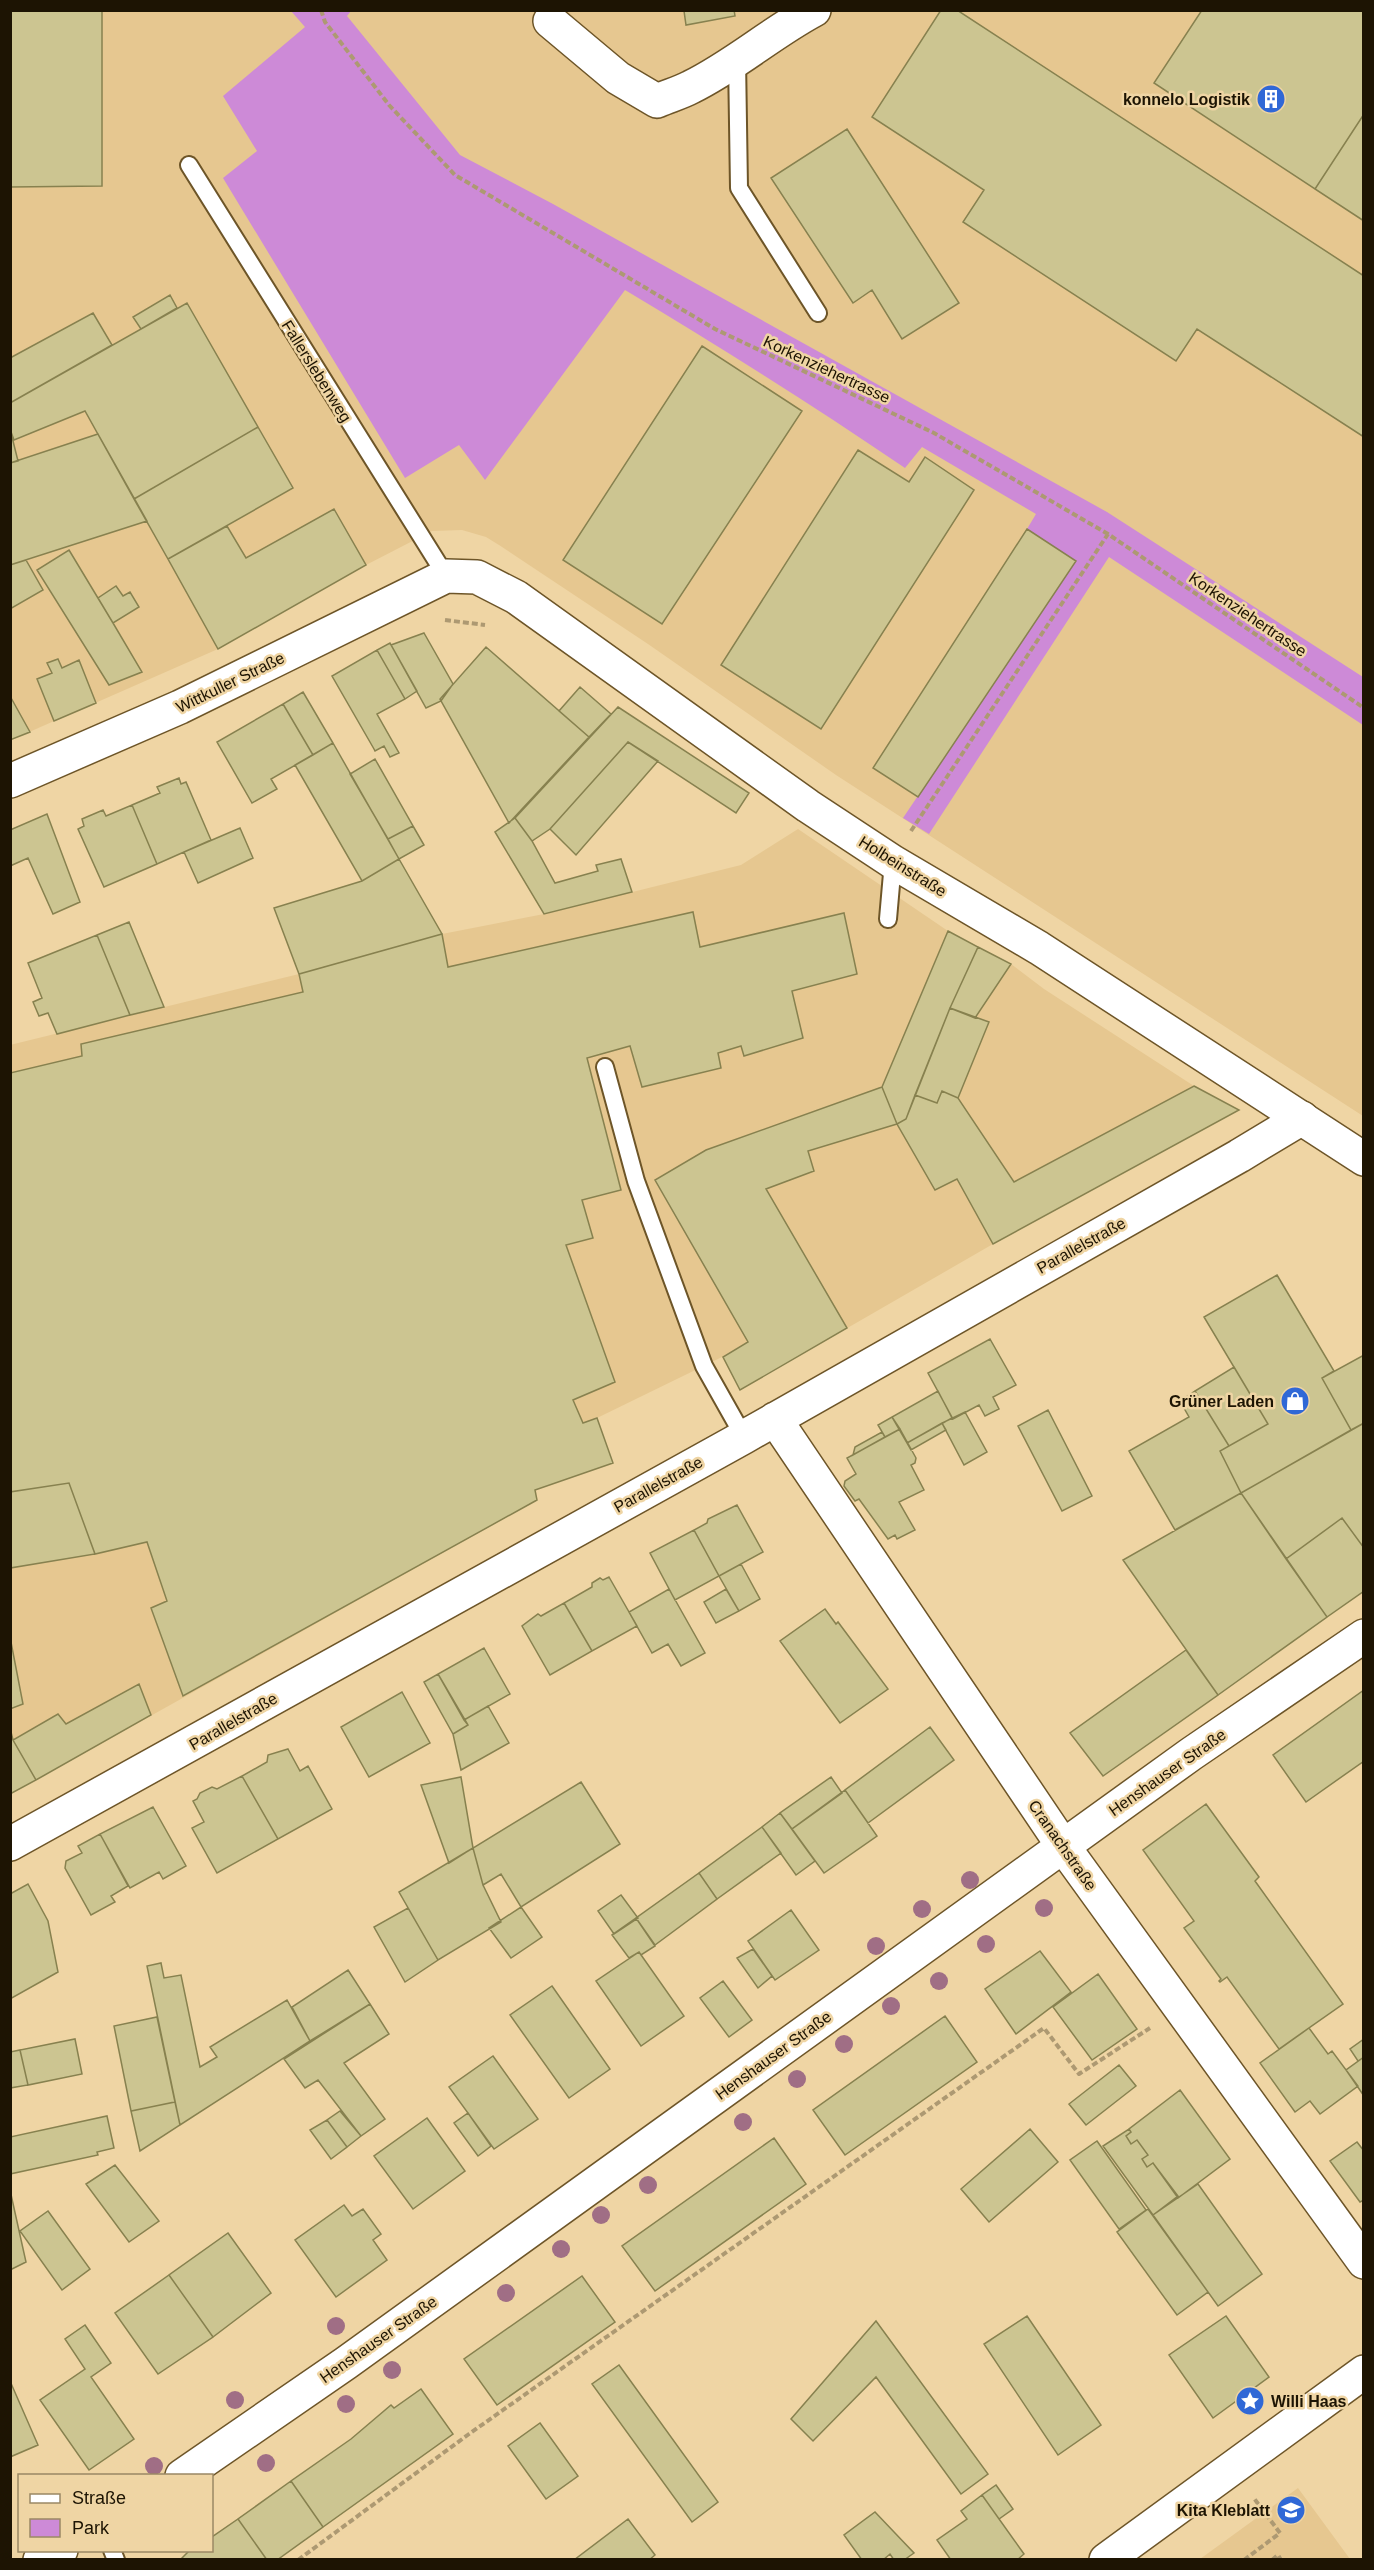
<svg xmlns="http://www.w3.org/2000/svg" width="1374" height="2570" viewBox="0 0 1374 2570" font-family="Arial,sans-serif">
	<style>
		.built { fill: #e6c790 }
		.green { fill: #cd8ad7 }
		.building { fill: #ccc591; stroke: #87814f; stroke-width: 1.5 }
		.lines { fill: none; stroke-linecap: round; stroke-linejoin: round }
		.lane-casing { stroke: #6d5528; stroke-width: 20 }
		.street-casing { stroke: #6d5528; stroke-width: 36 }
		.secondary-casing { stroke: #6d5528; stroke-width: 36 }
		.path { stroke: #ad9972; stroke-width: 4; stroke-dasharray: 6 3; stroke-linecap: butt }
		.lane { stroke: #fff; stroke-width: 16 }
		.street { stroke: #fff; stroke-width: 33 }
		.secondary { stroke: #fff; stroke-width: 33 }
		.tree { fill: #a06e85 }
		.labels { text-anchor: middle; stroke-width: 5; stroke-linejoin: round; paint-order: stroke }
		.poi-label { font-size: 16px; font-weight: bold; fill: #1d1403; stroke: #efd5a4; text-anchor: end }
		.street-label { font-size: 16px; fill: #1d1403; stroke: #efd5a4 }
	</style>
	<rect width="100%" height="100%" fill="#efd5a4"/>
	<path class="built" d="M11,11h1352v1105l-527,-341 -188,-131 -149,-99 -13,-8 -24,-7 -30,1 -66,34 -148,84 -207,91z
		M798,829l150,102 63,33 33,25 150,97 -201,158 -253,146 -18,-33 -125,61 16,45 -78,27 2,10 -526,294 -1,-749 289,-71 143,-40 102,-20 197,-49z
		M1298,2488l52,71h-151h1z"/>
	<path class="green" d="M291,11h60l-4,5 113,139 93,49 554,308 256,165v48l-254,-168 -180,277 -26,-16 173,-257 -49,-32 9,-15 -114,-67 -17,21c-91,-62 -185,-121 -280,-178l-140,190 -26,-35 -54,33 -182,-300 34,-27 -34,-55 82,-69z"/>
	<path class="building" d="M10,10h92v176l-92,1z
		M675,10h59l1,6 -49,9 -2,-14z
		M941,10h16l407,266v161l-167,-108 -21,32 -213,-139 21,-32 -112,-73z
		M1202,10h162v104l-49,75 -161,-106z
		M1364,114v107l-49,-32z
		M847,129l112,174 -57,36 -30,-49 -19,13 -82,-125z
		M170,295l7,13 -36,21 -8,-12z
		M187,303l71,124 -124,72 -49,-88 -71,29 -4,-11v-26z
		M93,313l19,32 -102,58v-45z
		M702,346l100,65 -140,213 -99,-64z
		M258,427l35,61 -125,71 -34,-60z
		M10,429l8,32 -8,2z
		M98,434l49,87 -137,44v-102z
		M858,450l51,32 16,-25 49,33 -153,239 -100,-64z
		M334,509l32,56 -148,84 -50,-90 59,-33 19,32z
		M1027,529l49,32 -158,236 -45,-29z
		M69,550l44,73 29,49 -33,13 -72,-115z
		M26,560l17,30 -33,19v-44z
		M116,586l7,10 7,-4 9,15 -26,16 -15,-25z
		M424,633l29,51 -12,17 -15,7 -35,-63z
		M390,643l27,48 -12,8 -28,-49z
		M486,647l103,90 -80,86 -69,-124z
		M377,650l28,49 -28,15 22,39 -9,4 -6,-11 -9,5 -1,-2 -42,-73z
		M58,659l4,9 17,-8 17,43 -42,18 -17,-42 15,-6 -5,-10z
		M580,687l31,27 -22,23 -30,-26z
		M303,692l30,51 -20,12 -30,-51z
		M10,696l20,36 -20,8z
		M283,704l30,51 -42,24 6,10 -25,14 -35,-61z
		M618,707l131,86 -13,20 -108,-71 -78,87 -18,12 -17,-23z
		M628,742l30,19 -82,94 -26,-26z
		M333,743l66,116 -37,22 -67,-116z
		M375,759l38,67 -25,13 -38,-65z
		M179,778l2,6 5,-2 25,58 -54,24 -25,-59 28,-12 -3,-6z
		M132,805l25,59 -53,23 -26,-58 6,-3 -2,-7 21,-9 3,6z
		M47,814l33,88 -27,12 -25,-56 -18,8v-36z
		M515,818l17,23 23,42 43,-12 -2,-6 25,-6 11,33 -88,22 -49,-82z
		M413,826l11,19 -25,14 -11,-20z
		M240,828l13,30 -55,25 -14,-31z
		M399,859l43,75 -143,40 -25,-66 88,-27z
		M693,912l7,35 144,-34 13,61 -65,17 11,47 -59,18 -3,-10 -23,7 3,15 -79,19 -12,-41 -43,12 34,132 -39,10 11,38 -27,7 49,137 -42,18 10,23 14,-5 16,45 -78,27 2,10 -354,196 -32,-88 16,-7 -20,-59 -52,12 -26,-71 -59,9v-419l72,-17 -1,-12 222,-52 -4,-18 143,-40 6,33z
		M129,922l35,85 -34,8 -33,-80z
		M948,931l30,16 -28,61 -44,111 -9,5 -15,-37z
		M97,935l33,80 -73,19 -9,-21 -9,3 -6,-14 9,-4 -14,-35z
		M978,947l33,17 -36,54 -25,-10z
		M950,1008l39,14 -31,76 -16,-7 -5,12 -22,-8z
		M1194,1086l45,24 -246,134 -36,-65 -22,11 -38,-66 9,-5 9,-24 22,8 5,-12 16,7 56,84z
		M882,1087l15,37 -89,27 6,20 -48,18 81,139 -107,62 -17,-33 25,-15 -93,-162 51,-30z
		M1277,1275l57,96 -12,7 29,52 -110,63 -21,-42 48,-27 -64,-107z
		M990,1339l26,46 -23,12 6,12 -14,7 -6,-11 -26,14 -25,-46z
		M1364,1355v68l-13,7 -29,-52z
		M1234,1367l34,57 -39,22 -34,-55z
		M938,1391l14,27 -45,25 -15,-26z
		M1195,1391l34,55 -9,5 21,42 -66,37 -46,-79 60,-34 -9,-16z
		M1048,1410l44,86 -30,15 -44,-85z
		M965,1412l22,40 -23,13 -22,-42z
		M892,1417l8,12 -15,8 -7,-12z
		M942,1423l4,7 -35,20 -4,-7z
		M1364,1423v125l-22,-30 -56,41 -45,-66z
		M900,1429l16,29 -1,5 -4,2 13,25 -25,12 16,28 -18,9 -2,-4 -7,4 -29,-40 -4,2 -11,-15 1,-5 11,-7 -9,-16z
		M882,1432l3,5 -32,18 2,-8z
		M69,1483l26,71 -85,14v-76z
		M1241,1493l86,124 -109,78 -95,-135z
		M737,1505l26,47 -44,24 -25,-46 13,-7 1,-4z
		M1342,1518l22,30v43l-37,26 -41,-58z
		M694,1530l25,46 -44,24 -25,-47z
		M741,1564l19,35 -21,12 -20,-35z
		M609,1577l28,49 -45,25 -28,-48 28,-16v-4l8,-5 3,2z
		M669,1589l36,64 -24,13 -13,-22 -16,9 -23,-41z
		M726,1589l13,22 -23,12 -12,-21z
		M564,1603l28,48 -42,24 -28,-49 16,-12 3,2z
		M825,1609l11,15 2,-2 50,67 -48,34 -60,-82z
		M10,1637l13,67 -13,5z
		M484,1648l26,46 -46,26 -26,-46z
		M1186,1650l32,45 -115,81 -33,-43z
		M438,1674l30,51 -15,9 -29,-52z
		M139,1684l12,31 -115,65 -23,-40 45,-26 8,10z
		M1364,1690v71l-58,41 -33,-47z
		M402,1692l28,51 -61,34 -28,-50z
		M488,1706l21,37 -48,27 -8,-36 15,-9 -4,-5z
		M930,1727l24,33 -86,63 -23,-33z
		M10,1728l3,12 23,40 -26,14z
		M288,1749l12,22 8,-5 24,43 -54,30 -36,-63 25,-14 1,-7z
		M242,1776l36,63 -61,34 -25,-45 12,-6 -11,-21 4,-2 3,-6 12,-6 5,2z
		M461,1777l12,71 -24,15 -28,-78z
		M831,1777l11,16 -50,36 -12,-16z
		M581,1782l39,62 -99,63 -20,-33 -18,11 -10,-37z
		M845,1790l32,46 -53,37 -32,-44z
		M1206,1804l53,73 -4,4 88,123 -64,45 -52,-72 -7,5 -1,-1 2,-2 -37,-51 10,-7 -51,-71z
		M153,1807l33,59 -23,13 -4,-7 -29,16 -30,-54z
		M780,1813l35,48 -19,14 -34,-48z
		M762,1827l19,26 -64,46 -18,-26z
		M100,1834l28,52 -17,10 4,6 -24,13 -26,-47 1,-7 16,-8 -4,-7z
		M473,1848l10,37 18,37 -63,38 -39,-68z
		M699,1873l18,26 -62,46 -19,-27z
		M28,1884l20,37 10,51 -48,27v-105z
		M621,1895l17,23 -24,16 -16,-23z
		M521,1907l21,30 -31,21 -22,-30z
		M408,1908l30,52 -33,22 -31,-55z
		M791,1910l28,40 -44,30 -27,-39z
		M636,1918l19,28 -14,9 -2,-3 -10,6 -17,-23z
		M753,1949l19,27 -14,12 -21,-30z
		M1040,1951l31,41 -55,42 -31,-45z
		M639,1952l45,64 -43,30 -45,-65z
		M161,1963l3,15 17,-3 19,92 17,-10 -7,-10 77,-47 23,41 -130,84 -33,-159z
		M348,1970l22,34 -60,37 -18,-34z
		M1098,1974l39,55 -45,31 -39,-53z
		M723,1981l29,39 -23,17 -29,-39z
		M552,1986l58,83 -41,29 -59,-83z
		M370,2004l19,30 -45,29 41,56 -24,17 -43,-56 -13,8 -21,-29z
		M945,2016l32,46 -132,93 -32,-45z
		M157,2017l18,85 -44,9 -17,-85z
		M1309,2028l19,26 4,-3 26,35 -38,28 -10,-13 -15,11 -35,-49z
		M75,2039l7,35 -54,11 -8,-35z
		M1364,2039v18l-6,4 -8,-12z
		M20,2050l8,35 -18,3v-36z
		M493,2056l45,63 -44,30 -45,-62z
		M1364,2057v39l-18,-26z
		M1119,2065l17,21 -50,39 -17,-21z
		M1180,2090l50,69 -52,39 -25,-35 -6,4 -5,-8 6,-4 -11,-15 -6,4 -5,-8 5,-4 -2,-3z
		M175,2102l5,23 -40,26 -9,-40z
		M340,2111l21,25 -14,11 -20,-27z
		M468,2113l23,33 -13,10 -24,-33z
		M107,2116l7,32 -17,4 1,3 -88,19v-37z
		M427,2118l38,53 -52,38 -39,-53z
		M327,2120l20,27 -16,12 -21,-29z
		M1030,2129l28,33 -69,60 -28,-33z
		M1129,2129l2,3 -5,4 5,8 6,-4 11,15 -6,4 5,8 6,-4 25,33 -25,19 -50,-69z
		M774,2138l32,46 -151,107 -33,-45z
		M1097,2141l49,69 -27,19 -49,-69z
		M1357,2142l7,9v49l-4,2 -30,-41z
		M115,2165l44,56 -30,21 -43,-58z
		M1198,2184l64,90 -44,32 -65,-91z
		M10,2190l16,72 -16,8z
		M344,2205l8,11 11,-7 18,25 -8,6 14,20 -51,37 -41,-57z
		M1148,2209l60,83 -31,23 -60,-83z
		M48,2211l42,58 -28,21 -42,-59z
		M228,2233l43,60 -58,44 -44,-62z
		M169,2275l44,62 -55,37 -43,-61z
		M582,2276l33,46 -118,83 -33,-46z
		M1027,2316l74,109 -43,30 -74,-111z
		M1226,2316l43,61 -56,41 -44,-63z
		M876,2321l112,153 -27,20 -85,-117 -63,64 -22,-22z
		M85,2325l26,38 -20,14 43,62 -45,31 -49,-70 45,-31 -20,-30z
		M619,2365l99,137 -26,20 -100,-138z
		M10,2381l28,64 -28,12z
		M421,2389l32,45 -130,93 -32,-46 60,-42 40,-34 3,3z
		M540,2423l38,53 -32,23 -38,-53z
		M291,2481l32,46 -46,33h-10l-29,-41z
		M996,2485l17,24 -14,10 -17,-24z
		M982,2495l42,59 -7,6h-66l-14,-20 30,-21 -6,-8z
		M875,2512l39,41 -10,7h-10l-4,-6 -7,6h-21l-18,-25z
		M238,2519l29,41h-87l10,-10h22v-13z
		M628,2519l27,36 -6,5h-75z"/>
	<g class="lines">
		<g class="lane-casing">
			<path id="lane" d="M737,59l2,129 79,125
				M189,165l257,411
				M888,919l5,-57
				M605,1067l31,114 68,185 40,71
				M112,2550l4,10"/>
		</g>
		<g class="street-casing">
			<path id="street" d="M550,21l68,57 39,23c11,-5 23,-8 34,-14 43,-21 80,-54 123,-77
				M775,1419l288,427 301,416
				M10,1844l734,-407 495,-281 63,-38
				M182,2476l164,-113 845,-609 173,-118
				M40,2560l21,-10
				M1106,2560l258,-188"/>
		</g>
		<g class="secondary-casing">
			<path id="secondary" d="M10,781l170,-74 266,-131 31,1 39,20 292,209 85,56 146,86 325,211"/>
		</g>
		<path class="path" d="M321,10l4,12 64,83 66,70 260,154 219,104 174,101 256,174
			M445,620l40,5
			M911,831l197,-297
			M298,2560l171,-126 575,-406 35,46 71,-46
			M1244,2560l36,-27 -27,-36
			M1272,2560l6,-5 3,5"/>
		<use href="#lane" class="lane"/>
		<use href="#street" class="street"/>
		<use href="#secondary" class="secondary"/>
	</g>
	<g class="tree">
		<circle cx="970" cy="1880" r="9"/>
		<circle cx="1044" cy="1908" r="9"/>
		<circle cx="922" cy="1909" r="9"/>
		<circle cx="986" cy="1944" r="9"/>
		<circle cx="876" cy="1946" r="9"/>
		<circle cx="939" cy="1981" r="9"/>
		<circle cx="891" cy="2006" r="9"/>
		<circle cx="844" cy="2044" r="9"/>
		<circle cx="797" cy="2079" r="9"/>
		<circle cx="743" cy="2122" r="9"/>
		<circle cx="648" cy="2185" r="9"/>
		<circle cx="601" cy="2215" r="9"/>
		<circle cx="561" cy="2249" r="9"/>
		<circle cx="506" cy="2293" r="9"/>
		<circle cx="336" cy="2326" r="9"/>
		<circle cx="392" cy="2370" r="9"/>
		<circle cx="235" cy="2400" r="9"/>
		<circle cx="346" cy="2404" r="9"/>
		<circle cx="266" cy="2463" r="9"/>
		<circle cx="154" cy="2466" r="9"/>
	</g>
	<defs>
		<g id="building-disc" transform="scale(1.5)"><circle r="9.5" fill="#3068d6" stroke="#efd5a4"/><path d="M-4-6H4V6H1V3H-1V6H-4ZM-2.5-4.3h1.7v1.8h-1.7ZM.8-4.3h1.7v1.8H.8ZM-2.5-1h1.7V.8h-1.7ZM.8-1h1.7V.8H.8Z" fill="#fff"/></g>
		<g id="shop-disc" transform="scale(1.5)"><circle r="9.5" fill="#3068d6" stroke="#efd5a4"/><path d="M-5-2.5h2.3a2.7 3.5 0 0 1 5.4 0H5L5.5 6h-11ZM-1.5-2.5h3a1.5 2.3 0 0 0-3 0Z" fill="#fff"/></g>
		<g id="sight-disc" transform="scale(1.5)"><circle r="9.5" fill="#3068d6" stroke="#efd5a4"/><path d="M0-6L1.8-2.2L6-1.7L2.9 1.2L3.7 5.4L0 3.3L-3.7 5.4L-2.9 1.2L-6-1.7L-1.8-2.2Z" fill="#fff"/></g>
		<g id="school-disc" transform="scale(1.5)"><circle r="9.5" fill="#3068d6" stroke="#efd5a4"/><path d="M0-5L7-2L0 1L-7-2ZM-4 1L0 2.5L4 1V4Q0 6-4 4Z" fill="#fff"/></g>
	</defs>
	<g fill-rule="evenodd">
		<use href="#building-disc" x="1271" y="99"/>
		<use href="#shop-disc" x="1295" y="1401"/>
		<use href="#sight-disc" x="1250" y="2401"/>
		<use href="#school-disc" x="1291" y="2510"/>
	</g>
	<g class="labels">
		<g class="poi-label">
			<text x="1250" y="105">konnelo Logistik</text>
			<text x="1274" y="1407">Grüner Laden</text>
			<text x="1271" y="2407" text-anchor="start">Willi Haas</text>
			<text x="1270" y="2516">Kita Kleblatt</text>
		</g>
		<g class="street-label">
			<text transform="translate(827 369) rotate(25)" y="6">Korkenziehertrasse</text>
			<text transform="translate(317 371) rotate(58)" y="6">Fallerslebenweg</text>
			<text transform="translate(1248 614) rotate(34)" y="6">Korkenziehertrasse</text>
			<text transform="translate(230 682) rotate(-26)" y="6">Wittkuller Straße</text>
			<text transform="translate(903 866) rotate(32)" y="6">Holbeinstraße</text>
			<text transform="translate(1081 1245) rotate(-29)" y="6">Parallelstraße</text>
			<text transform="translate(658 1484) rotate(-29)" y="6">Parallelstraße</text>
			<text transform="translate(233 1721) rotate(-30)" y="6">Parallelstraße</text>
			<text transform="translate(1167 1772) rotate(-35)" y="6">Henshauser Straße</text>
			<text transform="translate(1063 1845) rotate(55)" y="6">Cranachstraße</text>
			<text transform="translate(773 2055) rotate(-36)" y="6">Henshauser Straße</text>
			<text transform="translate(378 2339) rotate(-35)" y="6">Henshauser Straße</text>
		</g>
	</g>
	<rect width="1374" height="2570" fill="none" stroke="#1d1403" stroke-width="24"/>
	<rect x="18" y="2474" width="195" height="78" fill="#efd5a4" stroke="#9b8864" stroke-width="1.5"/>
	<rect x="30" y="2494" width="30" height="9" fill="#ffffff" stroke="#9b8864" stroke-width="1.5"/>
	<text x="72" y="2504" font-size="18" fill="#1d1403">Straße</text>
	<rect x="30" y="2519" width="30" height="18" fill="#cd8ad7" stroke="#9b8864" stroke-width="1.5"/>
	<text x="72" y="2534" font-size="18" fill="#1d1403">Park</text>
</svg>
